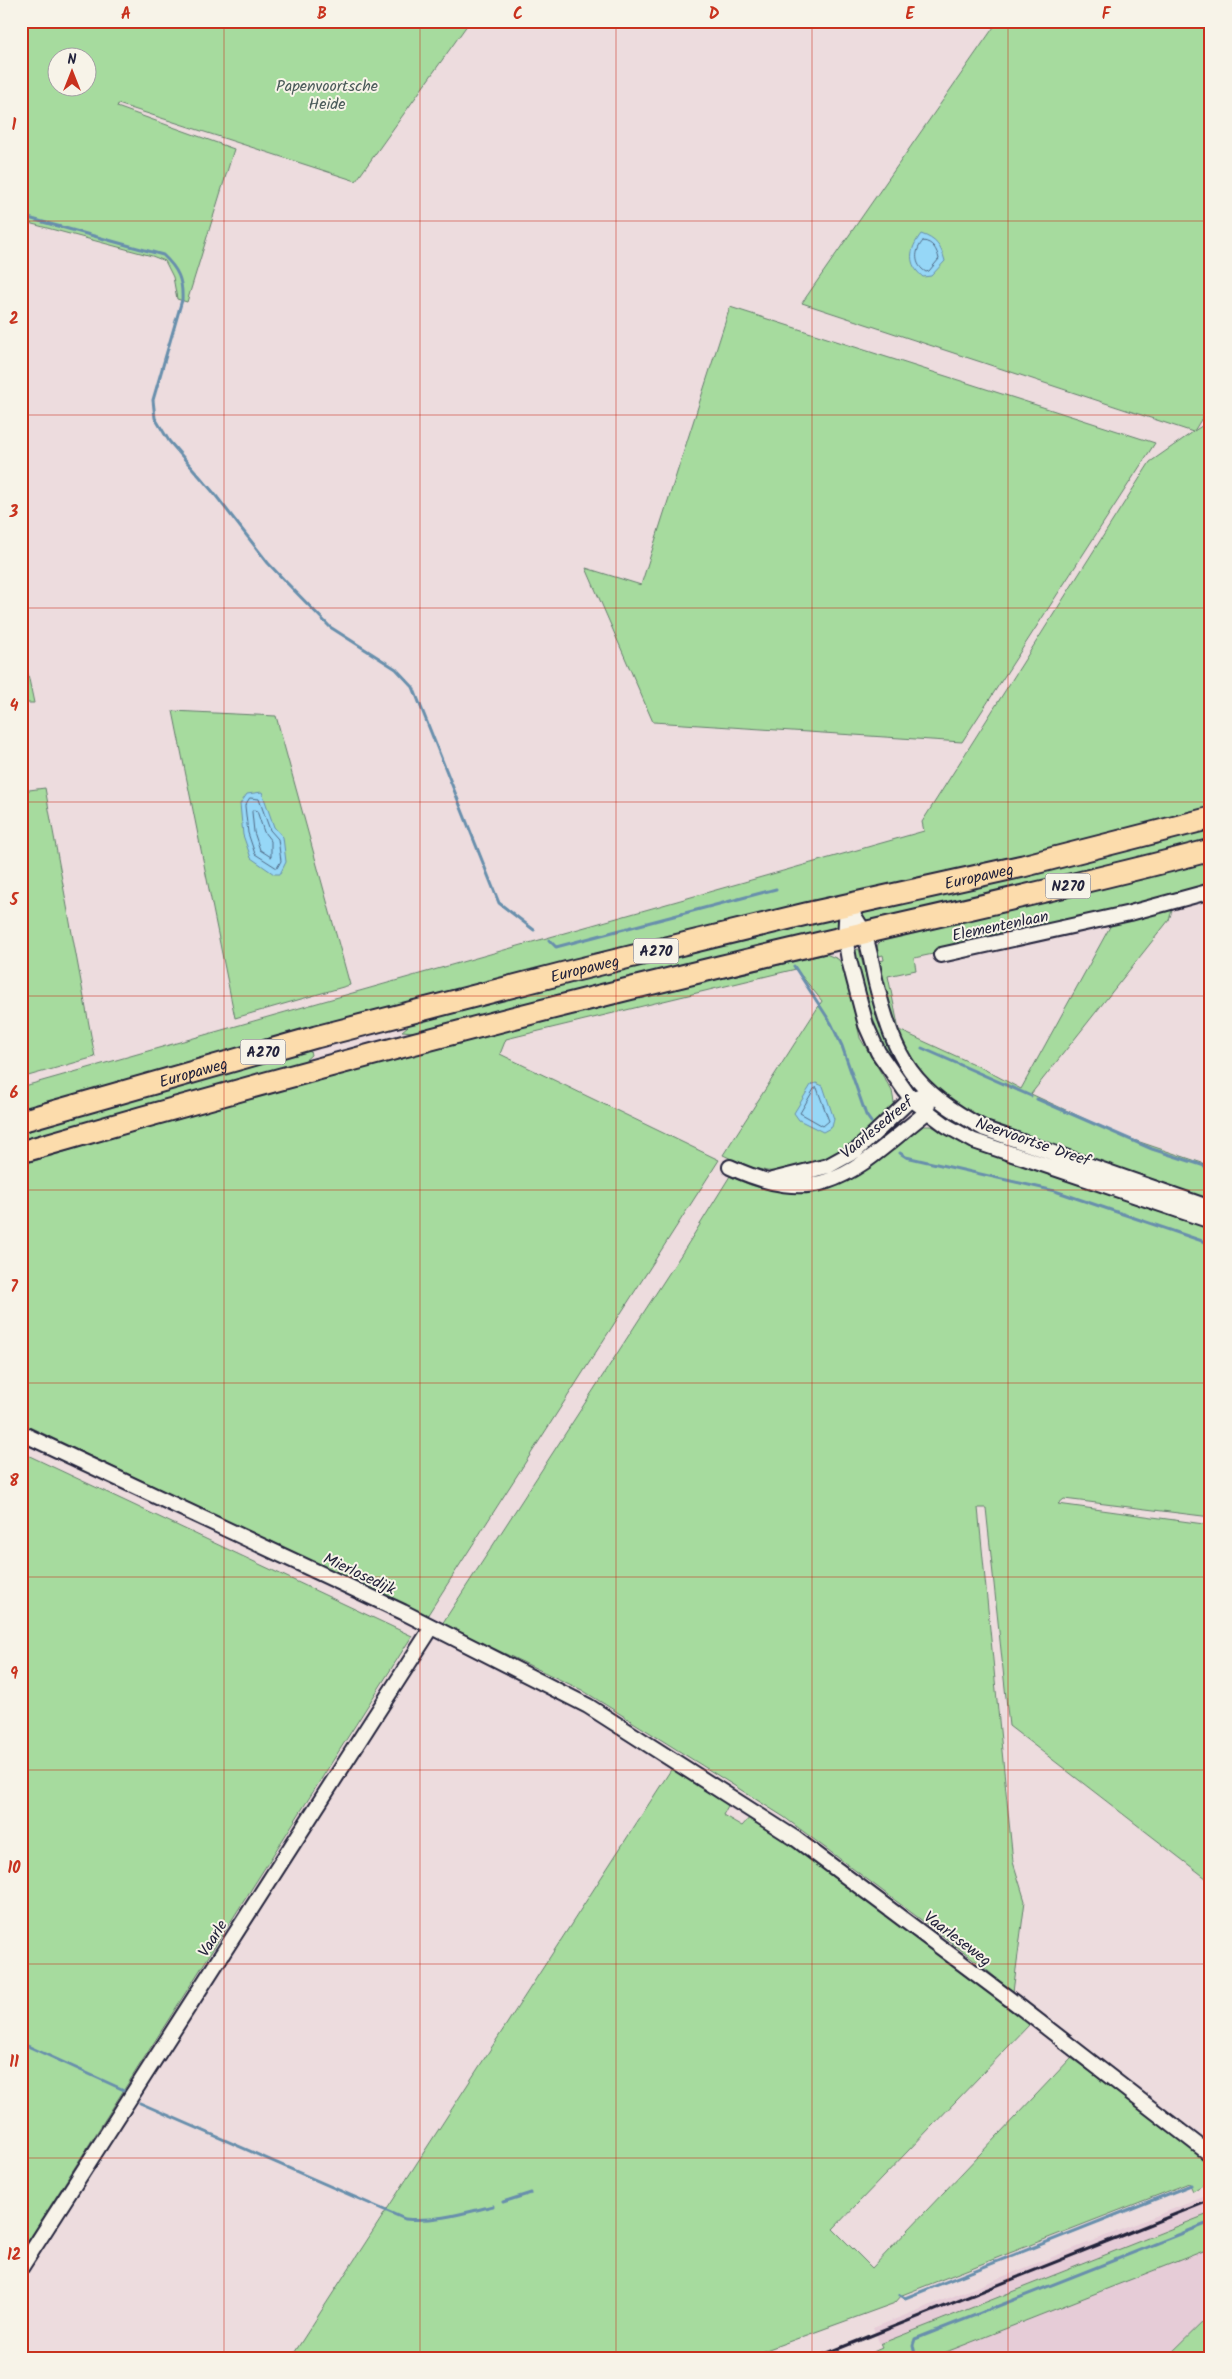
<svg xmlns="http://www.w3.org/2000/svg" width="1232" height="2379" viewBox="0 0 1232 2379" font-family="Kalam,sans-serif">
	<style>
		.built { fill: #e6ccd7 }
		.green { fill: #a6db9e; stroke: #647e6c; fill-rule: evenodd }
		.water { fill: #96d7f7; stroke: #688fac }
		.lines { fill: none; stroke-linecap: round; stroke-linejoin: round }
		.shore { stroke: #506a86; stroke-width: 1 }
		.stream { stroke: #688fac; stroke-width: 3 }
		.minor-casing { stroke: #22223b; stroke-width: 18 }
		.highway-casing { stroke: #22223b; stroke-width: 25 }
		.minor { stroke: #f7f3e8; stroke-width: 14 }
		.highway { stroke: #fcdcac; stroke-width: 21 }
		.rail { stroke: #22223b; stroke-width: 3 }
		.grid { fill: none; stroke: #c8321e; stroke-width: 1; stroke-opacity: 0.55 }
		.labels { text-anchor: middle; stroke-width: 4; stroke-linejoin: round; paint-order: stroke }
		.shield { fill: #f7f3e8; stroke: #62616f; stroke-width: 1 }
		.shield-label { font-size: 15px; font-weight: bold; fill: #22223b }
		.park-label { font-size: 16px; fill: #4a5a59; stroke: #f7f3e8 }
		.street-label { font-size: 16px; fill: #22223b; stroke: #f7f3e8 }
		.neatline { fill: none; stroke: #c8321e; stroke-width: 2 }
		.grid-label { font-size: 16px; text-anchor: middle; font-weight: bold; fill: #c8321e }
	</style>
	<rect width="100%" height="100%" fill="#eddcde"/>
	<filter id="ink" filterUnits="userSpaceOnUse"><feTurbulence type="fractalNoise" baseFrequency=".02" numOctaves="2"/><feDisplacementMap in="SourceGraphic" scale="10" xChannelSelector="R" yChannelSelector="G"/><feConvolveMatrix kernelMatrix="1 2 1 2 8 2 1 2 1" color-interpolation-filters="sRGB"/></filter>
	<g filter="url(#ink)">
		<path class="built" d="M1211,2194v19l-331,131 -7,-16z
			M1211,2248v66l-45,44h-230v-2z"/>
		<path class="green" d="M21,21h449l-114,160 -238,-77 -1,3 117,42 -47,153 -10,-3 -4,-22 -8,-16 -13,-5 -131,-35zM58,58h30v30h-30z
			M998,21l213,2v381l-17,27 17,-11v387c-194,54 -392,95 -588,141 -202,48 -403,103 -602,162v-23l903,-256 -2,-9 228,-360 43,-30 -391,-129z
			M730,307l425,136 -193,299 -309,-20 -67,-154 55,17z
			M21,641l13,62h-13z
			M173,711l103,5 74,269 -115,33z
			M45,788l50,269 -74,21v-287z
			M1211,823v21l-347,82 -3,-13 148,-33z
			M1211,860v27l-197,50 -100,21 2,12 -28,6 11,54 81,37 41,22 91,-166 62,-19 -5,16 -138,174 91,42 89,30v40l-241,-90 -31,-21 -37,-44 -26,-89 8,-2 -1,-5 -8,2 3,-13 6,-6z
			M839,917l3,14 -417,99 -11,2 -12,-1 18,-15z
			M859,949l18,71 28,57 -4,2 -27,-45 -22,-84z
			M826,954l12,5 7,9 15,70 32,53 2,11 -5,11 -46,43 -59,16 -17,-1 -20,-5 -24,-11 99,-154 -26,-32 -290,70 -6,15 219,106 -292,456 -406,-193v-258l162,-49 139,-39 239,-61z
			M310,1051l1,4 -9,8 -281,83v-20l278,-74z
			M920,1126h11l54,25 226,77v289l-147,-18 -6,5 153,21v357l-202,-156 -23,-218h-8l35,354 12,39 -12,91 -37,-31 -192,-144 -202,-127 -140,-66 244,-377 44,-71c52,27 105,17 152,-18 13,-10 22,-24 38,-32z
			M21,1452l391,184 -391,616z
			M674,1765l56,37 -7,13 19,11 10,-11 235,172 43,37 -197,205 39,39 199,-210 140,101v21l-18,11 -4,-8 -287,112 -7,8 -151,55h-453z
			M1211,2213v35l-275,108v2h-76l22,-10 -2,-4z
			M1211,2314v44h-45z"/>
		<path class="water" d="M921,234c15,5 20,12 24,27l-14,15 -8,1c-16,-13 -14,-27 -2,-43z
			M262,792l12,35 9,10 3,25 -6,12h-6l-23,-16 -8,-23 -3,-31 7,-10z
			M816,1083l7,3 11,33 -2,8 -9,5 -24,-12 -5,-7 17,-28z"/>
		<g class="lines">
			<path class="shore" d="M923,241c10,1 14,9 16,18l-10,12 -3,1c-12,-7 -12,-21 -3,-31z
				M250,798l9,1 11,31 8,9 3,22 -4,7 -22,-14 -7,-21 -3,-27z
				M254,810l3,1 7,21 7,9v16l-11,-7 -6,-18 -2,-20z
				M817,1088l12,33 -6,5 -23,-13 14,-24z"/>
			<path class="stream" d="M21,216l142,39c15,14 20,25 19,45l-29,100 2,18 14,23 44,51 55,71 18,19 44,45 66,42 17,18 86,216 35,27
				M549,940l7,7 220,-58
				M794,966l37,57 11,23 24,69 5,7
				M922,1048l109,48
				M1037,1099l115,50 59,19
				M900,1153l6,4 149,34 156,53
				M21,2043l103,47
				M140,2103l265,116c30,3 59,-6 88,-13
				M503,2202l28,-9
				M900,2295l5,3 286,-113
				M916,2358l-3,-13 2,-6 296,-117"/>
			<g class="minor-casing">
				<path id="minor" d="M847,905l-2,32 4,23 17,65 12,27 33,47 36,27 27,15 237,80
					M847,905c5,9 12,17 16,26 7,16 9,36 13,52 20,79 36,106 109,146l226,79
					M941,955l189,-42 81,-22
					M730,1167c95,44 125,2 197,-55l1,-8
					M772,1180l56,-14 29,-16 54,-51 8,-3
					M21,1433l382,179 185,94 208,133 219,164 196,152
					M21,2268l411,-641"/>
			</g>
			<g class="highway-casing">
				<g id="highway">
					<path id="s1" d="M21,1121l295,-84 260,-67 230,-56 217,-48 188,-48"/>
					<path d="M21,1152c231,-67 464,-129 698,-185 164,-40 329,-74 492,-117"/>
				</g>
			</g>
			<use href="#minor" class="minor"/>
			<use href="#highway" class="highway"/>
			<path class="rail" d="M815,2358l396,-158"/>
		</g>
	</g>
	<path class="grid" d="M224,21v2337M420,21v2337M616,21v2337M812,21v2337M1008,21v2337M21,221h1190M21,415h1190M21,608h1190M21,802h1190M21,996h1190M21,1190h1190M21,1383h1190M21,1577h1190M21,1770h1190M21,1964h1190M21,2158h1190"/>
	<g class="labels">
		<g class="shield">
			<rect x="1045.5" y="873.5" width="45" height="25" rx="4"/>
			<rect x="633.5" y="938.5" width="45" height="25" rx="4"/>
			<rect x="240.5" y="1039.5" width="45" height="25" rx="4"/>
		</g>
		<g class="shield-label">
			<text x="1068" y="891">N270</text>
			<text x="656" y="956">A270</text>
			<text x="263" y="1057">A270</text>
		</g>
		<g class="park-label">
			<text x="327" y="91">Papenvoortsche<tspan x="327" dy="18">Heide</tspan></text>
		</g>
		<g class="street-label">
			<text dy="6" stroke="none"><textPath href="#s1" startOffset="989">Europaweg</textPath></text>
			<text transform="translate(1000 925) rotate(-12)" y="6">Elementenlaan</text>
			<text dy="6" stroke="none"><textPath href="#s1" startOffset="584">Europaweg</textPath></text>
			<text dy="6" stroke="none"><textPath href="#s1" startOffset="179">Europaweg</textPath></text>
			<text transform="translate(876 1127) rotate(-39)" y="6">Vaarlesedreef</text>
			<text transform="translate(1033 1141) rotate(19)" y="6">Neervoortse Dreef</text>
			<text transform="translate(360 1573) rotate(25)" y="6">Mierlosedijk</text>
			<text transform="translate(212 1938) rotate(-58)" y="6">Vaarle</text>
			<text transform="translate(958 1938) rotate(37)" y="6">Vaarleseweg</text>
		</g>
	</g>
	<rect width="1232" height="2379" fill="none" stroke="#f7f3e8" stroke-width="55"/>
	<g transform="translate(72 72)"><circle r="24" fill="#f7f3e8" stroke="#a29fa3"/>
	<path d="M0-4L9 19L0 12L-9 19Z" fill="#c8321e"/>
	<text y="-8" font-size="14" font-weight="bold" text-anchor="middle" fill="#22223b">N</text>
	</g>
	<rect x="28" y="28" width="1176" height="2324" class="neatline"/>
	<g class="grid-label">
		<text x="126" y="19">A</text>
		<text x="322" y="19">B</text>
		<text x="518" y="19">C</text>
		<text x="714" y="19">D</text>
		<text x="910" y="19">E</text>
		<text x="1106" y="19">F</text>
		<text x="14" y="130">1</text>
		<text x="14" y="324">2</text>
		<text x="14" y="517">3</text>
		<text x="14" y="711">4</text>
		<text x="14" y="905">5</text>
		<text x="14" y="1098">6</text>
		<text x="14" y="1292">7</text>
		<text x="14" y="1486">8</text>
		<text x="14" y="1679">9</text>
		<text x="14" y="1873">10</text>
		<text x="14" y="2067">11</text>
		<text x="14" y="2260">12</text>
	</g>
</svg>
